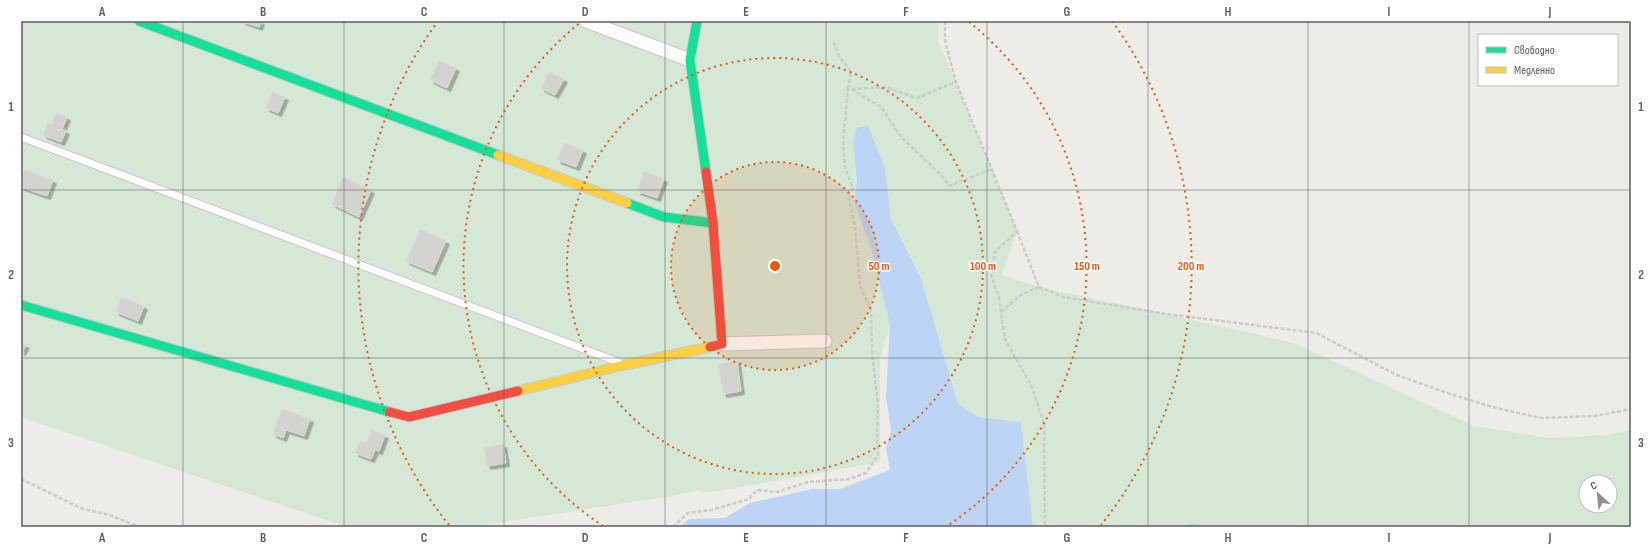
<svg xmlns="http://www.w3.org/2000/svg" width="1652" height="548" viewBox="0 0 1652 548" font-family="'Sofia Sans Condensed',sans-serif">
	<style>
		.green { fill: #d5e8d6; fill-rule: evenodd }
		.water { fill: #bcd4f6 }
		.lines { fill: none; stroke-linecap: round; stroke-linejoin: round }
		.stream { stroke: #bcd4f6; stroke-width: 4 }
		.building { fill: #d3d3d0; stroke: #dcdbd6; filter: url(#shadow) }
		.lane-casing { stroke: #c9c9c7; stroke-width: 9 }
		.street-casing { stroke: #c9c9c7; stroke-width: 15 }
		.fast-casing { stroke: #cac9c8; stroke-width: 11 }
		.slow-casing { stroke: #cac9c8; stroke-width: 11 }
		.jam-casing { stroke: #cac9c8; stroke-width: 11 }
		.path { stroke: #c9cdcb; stroke-width: 2.5; stroke-dasharray: 4 2; stroke-linecap: butt }
		.lane { stroke: #fcfcfb; stroke-width: 7 }
		.street { stroke: #fcfcfb; stroke-width: 13 }
		.fast { stroke: #16e098; stroke-width: 9 }
		.slow { stroke: #ffcf43; stroke-width: 9 }
		.jam { stroke: #f24e42; stroke-width: 9 }
		.grid { fill: none; stroke: #5d5f65; stroke-width: 1; stroke-opacity: 0.55 }
		.ring { fill: none; stroke: #e8590c; stroke-width: 2; stroke-dasharray: 2 4 }
		.centre { fill: #e8590c; stroke: #fff; stroke-width: 2 }
		.ring-label { font-size: 12px; text-anchor: middle; font-weight: bold; fill: #e8590c; stroke: #fff; stroke-width: 3; stroke-linejoin: round; paint-order: stroke }
		.neatline { fill: none; stroke: #5d5f65; stroke-width: 1.5 }
		.grid-label { font-size: 13px; text-anchor: middle; font-weight: bold; fill: #5d5f65 }
	</style>
	<defs>
		<filter id="shadow"><feDropShadow dx="3.5" dy="3.5" stdDeviation="0" flood-color="#0004"/></filter>
	</defs>
	<rect width="100%" height="100%" fill="#edece7"/>
	<path class="green" d="M21,21h917v19l79,191 -15,44 37,12 127,27 128,29 180,83 75,12 58,-3 24,-5v97h-598l-12,-105 -43,-5 -20,-13 -36,-123 -31,-62 -6,-51 -32,-26 4,39 -3,21 18,50 18,73 -10,34v103l-167,30h-12l-1,-2 -22,5 -208,32h-124l-325,-110zM1586,482h24v24h-24z"/>
	<path class="water" d="M868,126l17,42 6,51 31,62 36,123 20,13 43,5 12,105h-353l9,-8 36,-1 25,-15 62,-14h28l50,-19 -4,-22 5,-17 -5,-35 4,-71 -18,-73 -18,-50 3,-21 -4,-39 4,-14z"/>
	<g class="lines">
		<path class="stream" d="M1187,527l8,-2 5,2"/>
	</g>
	<path class="building" d="M242,21h19l-2,6z
		M439,60l17,8 -9,20 -17,-8z
		M549,72l15,7 -9,16 -14,-7z
		M272,92l13,5 -7,16 -12,-5z
		M56,113l11,4 -5,12 4,2 -5,11 -18,-7 5,-12 3,2z
		M564,143l19,7 -7,17 -19,-7z
		M24,170l29,10 -6,16 -26,-9v-9z
		M644,171l20,8 -7,19 -20,-7z
		M343,177l28,13 -12,27 -27,-13z
		M420,229l26,12 -14,31 -26,-11z
		M121,297l23,9 -6,15 -22,-9z
		M21,343l5,2 -4,7h-1z
		M737,361l4,30 -18,3 -5,-30z
		M282,409l28,10 -6,17 -18,-6 -3,8 -10,-4z
		M371,430l14,5 -6,16 -4,-1 -4,9 -16,-6 5,-12 7,2z
		M503,444l3,19 -19,3 -3,-18z"/>
	<g class="lines">
		<g class="lane-casing">
			<path id="lane" d="M21,137l597,225"/>
		</g>
		<g class="street-casing">
			<path id="street" d="M586,21l104,39
				M722,344l103,-3"/>
		</g>
		<g class="fast-casing">
			<path id="fast" d="M139,21l359,134
				M697,21l-7,39 16,112
				M627,203l37,14 49,6
				M21,305l369,107"/>
		</g>
		<g class="slow-casing">
			<path id="slow" d="M498,155l129,48
				M518,391l106,-26 86,-18"/>
		</g>
		<g class="jam-casing">
			<path id="jam" d="M706,172l7,51 9,121 -12,3
				M390,412l19,5 109,-26"/>
		</g>
		<path class="path" d="M945,21v20l11,41 61,149 -22,21 -4,23 8,23 6,41 26,46 13,39 1,103
			M834,42l5,14 12,16 -3,17
			M852,89l33,-2 32,11 39,-16
			M1017,231l22,56 25,10 102,17 150,19 81,42 50,18 49,15 45,10 54,-2 36,-7
			M1001,312l20,-17 18,-8
			M21,479l62,30 26,6 31,12
			M673,527l15,-14 23,-3 38,-11 8,-9 20,2 31,-10 41,-3 17,-6 12,-18 -1,-25 1,-25 -6,-52 -1,-43 -11,-24 -5,-59 -7,-33 5,-5 -8,-22 -2,-24 5,-54h3l30,18 20,30 40,38 8,11 43,-17"/>
		<use href="#lane" class="lane"/>
		<use href="#street" class="street"/>
		<use href="#fast" class="fast"/>
		<use href="#slow" class="slow"/>
		<use href="#jam" class="jam"/>
	</g>
	<path class="grid" d="M183,21v506M344,21v506M504,21v506M665,21v506M826,21v506M987,21v506M1148,21v506M1308,21v506M1469,21v506M21,190h1610M21,358h1610"/>
	<circle cx="775" cy="266" r="104" fill="#e8590c" fill-opacity=".12"/>
	<g class="ring">
		<circle cx="775" cy="266" r="104"/>
		<circle cx="775" cy="266" r="208"/>
		<path d="M603 526A312 312 0 0 1 581 22M969 22A312 312 0 0 1 947 526"/>
		<path d="M449 525A416 416 0 0 1 438 21M1112 21A416 416 0 0 1 1101 525"/>
	</g>
	<circle cx="775" cy="266" r="6" class="centre"/>
	<g class="ring-label">
		<text x="879" y="270">50 m</text>
		<text x="983" y="270">100 m</text>
		<text x="1087" y="270">150 m</text>
		<text x="1191" y="270">200 m</text>
	</g>
	<rect width="1652" height="548" fill="none" stroke="#ffffff" stroke-width="44"/>
	<rect x="1478" y="34" width="140" height="52" fill="#ffffff" stroke="#bebfc1"/>
	<rect x="1486" y="47" width="20" height="6" fill="#16e098" stroke="#bebfc1"/>
	<text x="1514" y="54" font-size="12" fill="#5d5f65">Свободно</text>
	<rect x="1486" y="67" width="20" height="6" fill="#ffcf43" stroke="#bebfc1"/>
	<text x="1514" y="74" font-size="12" fill="#5d5f65">Медленно</text>
	<g transform="translate(1598 494) rotate(333)"><circle r="19" fill="#ffffff" stroke="#bebfc1"/>
	<path d="M0-3L7 15L0 10L-7 15Z" fill="#8f9092"/>
	<text y="-6" font-size="11" font-weight="bold" text-anchor="middle" fill="#5d5f65">С</text>
	</g>
	<rect x="22" y="22" width="1608" height="504" class="neatline"/>
	<g class="grid-label">
		<text x="102" y="16">A</text>
		<text x="263" y="16">B</text>
		<text x="424" y="16">C</text>
		<text x="585" y="16">D</text>
		<text x="746" y="16">E</text>
		<text x="906" y="16">F</text>
		<text x="1067" y="16">G</text>
		<text x="1228" y="16">H</text>
		<text x="1389" y="16">I</text>
		<text x="1550" y="16">J</text>
		<text x="11" y="111">1</text>
		<text x="1641" y="111">1</text>
		<text x="11" y="279">2</text>
		<text x="1641" y="279">2</text>
		<text x="11" y="447">3</text>
		<text x="1641" y="447">3</text>
		<text x="102" y="542">A</text>
		<text x="263" y="542">B</text>
		<text x="424" y="542">C</text>
		<text x="585" y="542">D</text>
		<text x="746" y="542">E</text>
		<text x="906" y="542">F</text>
		<text x="1067" y="542">G</text>
		<text x="1228" y="542">H</text>
		<text x="1389" y="542">I</text>
		<text x="1550" y="542">J</text>
	</g>
</svg>
